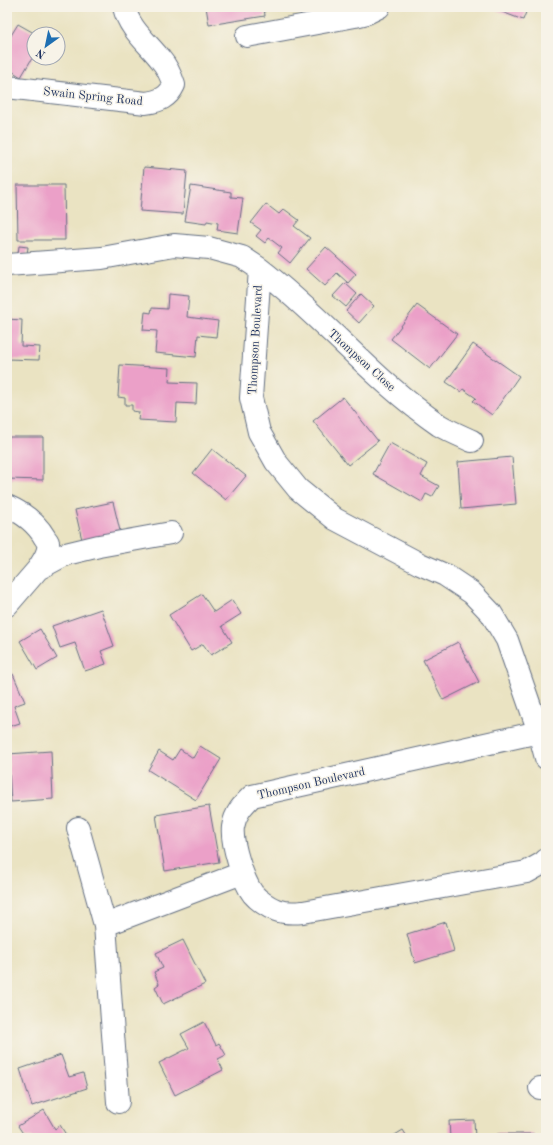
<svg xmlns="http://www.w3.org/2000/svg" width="553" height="1145" viewBox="0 0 553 1145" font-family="'Old Standard TT',serif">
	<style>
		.building { fill: #eba0c8 }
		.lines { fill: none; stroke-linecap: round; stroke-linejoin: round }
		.minor-casing { stroke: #636e81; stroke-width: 24 }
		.minor { stroke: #fff; stroke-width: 22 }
		.labels { text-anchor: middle; stroke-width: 3; stroke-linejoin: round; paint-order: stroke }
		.street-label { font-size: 12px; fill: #1b2f5e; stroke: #f7f3e8 }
	</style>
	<rect width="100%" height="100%" fill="#f7f3e8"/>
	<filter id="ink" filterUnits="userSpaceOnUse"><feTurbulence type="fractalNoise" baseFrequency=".025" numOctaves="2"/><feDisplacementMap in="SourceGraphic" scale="8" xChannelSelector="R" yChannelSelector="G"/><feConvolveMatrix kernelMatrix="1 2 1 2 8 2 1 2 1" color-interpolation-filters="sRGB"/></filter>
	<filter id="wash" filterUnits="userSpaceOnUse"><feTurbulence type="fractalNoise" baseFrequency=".012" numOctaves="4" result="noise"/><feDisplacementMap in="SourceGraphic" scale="16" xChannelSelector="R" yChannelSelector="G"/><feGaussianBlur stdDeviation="0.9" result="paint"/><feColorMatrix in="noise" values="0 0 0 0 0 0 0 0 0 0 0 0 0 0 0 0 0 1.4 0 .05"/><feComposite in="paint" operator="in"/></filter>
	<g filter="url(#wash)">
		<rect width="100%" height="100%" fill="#eae3c2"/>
		<g id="blocks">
			<path class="building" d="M206,7h58l1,9 -56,9z
				M285,7h14v1l-14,2z
				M489,7h39l-5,13z
				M18,24l16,9v22l-13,22 -14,-9v-26z
				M144,167l43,4 -4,43 -43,-3z
				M17,185h47l1,55h-47z
				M191,186l40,6v5l12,1 -5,35 -21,-3 1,-7 -11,-2 -1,3 -21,-3z
				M266,204l13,10 5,-5 15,11 -5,6 16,12 -20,25 -12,-10 4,-5 -13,-10 -4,5 -9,-7 5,-6 -10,-7z
				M19,246l9,1 -1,8 -9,-1z
				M326,247l30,27 -8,9 -11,-10 -12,13 -19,-17z
				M345,283l12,11 -11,13 -13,-11z
				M168,294l21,2 -2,21 31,4 -2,16 -18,-2 -2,22 -41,-4 2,-22 -14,-1 2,-18 6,1 1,-5 15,1z
				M361,294l13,12 -15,17 -13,-12z
				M417,305l40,29 -27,35 -39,-30z
				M7,319l15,1 -1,26 19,1 -1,13 -32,-1z
				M473,344l46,32 -27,39 -19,-14 3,-3 -13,-9 -2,3 -15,-10z
				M120,365l50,3 -1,14 28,1 -1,21 -19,-1 -1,19 -38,-2 1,-8 -7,-1v-6h-7v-7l-7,-1z
				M343,397l35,44 -30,24 -35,-44z
				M8,437h35v43l-36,-1z
				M390,443l37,21 -6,12 18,10 -7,11 -6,-3 -4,8 -49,-28z
				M212,449l34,27 -20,24 -33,-27z
				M512,457l4,47 -55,5 -3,-47z
				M113,502l8,33 -38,9 -8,-34z
				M202,594l12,18 18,-12 9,14 -19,12 10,16 -21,13 -8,-11 -12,7 -22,-36z
				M101,609l13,37 -13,5 5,13 -21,7 -10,-28 -15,5 -8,-22z
				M40,629l17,29 -20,12 -17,-29z
				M458,642l21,40 -36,18 -20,-40z
				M7,672l6,2 12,28 -11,4 6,17 -13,4z
				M200,746l21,13 -25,41 -48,-30 11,-19 14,9 7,-11 13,9z
				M51,751l2,48 -42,3 -3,-48z
				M209,806l10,56 -54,9 -9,-56z
				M446,922l8,29 -39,12 -8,-29z
				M183,940l22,44 -42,20 -8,-17 4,-3 -5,-12 9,-4 -7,-15z
				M204,1022l12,23 3,-2 7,12 -8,4 5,11 -48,25 -16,-32 30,-15 -8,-14z
				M61,1055l8,22 14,-4 4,15 -55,18 -12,-37z
				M44,1110l11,19 5,-4 8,13h-42l-8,-12z
				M474,1120l1,18h-25l-1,-17z
				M403,1130l5,8h-18z
				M497,1134h37v4h-37z"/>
		</g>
	</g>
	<g filter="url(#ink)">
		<use href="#blocks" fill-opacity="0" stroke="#636e81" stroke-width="1"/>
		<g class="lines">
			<g class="minor-casing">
				<path id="minor" d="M247,36l108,-20 12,-3 12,-6
					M7,87l139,16c13,-2 22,-5 28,-18 -3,-9 -7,-18 -13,-25 -13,-17 -32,-31 -37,-53
					M7,265l95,-7 72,-13 35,3 33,9 18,12 -9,129 8,34 17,30 22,27 37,30 85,45 25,11 27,18 19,20 16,27 32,92 7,26
					M260,269c63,48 113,111 179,156 10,6 22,11 33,16
					M7,506c16,7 29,16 38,32 1,2 3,3 3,5 2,10 -6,19 -10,26
					M7,605l31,-36 28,-15 33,-8 72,-13
					M539,732l-287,64c-9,9 -17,17 -19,31 -2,15 10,54 20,67 5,6 15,13 23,16 8,3 18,3 27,2l224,-40 16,-9 3,-3
					M78,828l27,97 13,177
					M105,925l137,-52
					M540,1088h6"/>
			</g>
			<use href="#minor" class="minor"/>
		</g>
	</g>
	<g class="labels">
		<g class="street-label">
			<text transform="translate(93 96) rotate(6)" y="4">Swain Spring Road</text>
			<text transform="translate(255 340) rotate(-87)" y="4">Thompson Boulevard</text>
			<text transform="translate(362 360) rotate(42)" y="4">Thompson Close</text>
			<text transform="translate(311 783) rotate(-13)" y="4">Thompson Boulevard</text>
		</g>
	</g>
	<rect width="553" height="1145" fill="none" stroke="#f7f3e8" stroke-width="24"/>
	<g transform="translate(46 46) rotate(213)"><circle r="19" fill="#f7f3e8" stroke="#9fa5b1"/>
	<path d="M0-3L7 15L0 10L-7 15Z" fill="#1f6fb2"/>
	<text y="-6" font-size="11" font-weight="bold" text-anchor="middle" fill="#1b2f5e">N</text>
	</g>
</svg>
